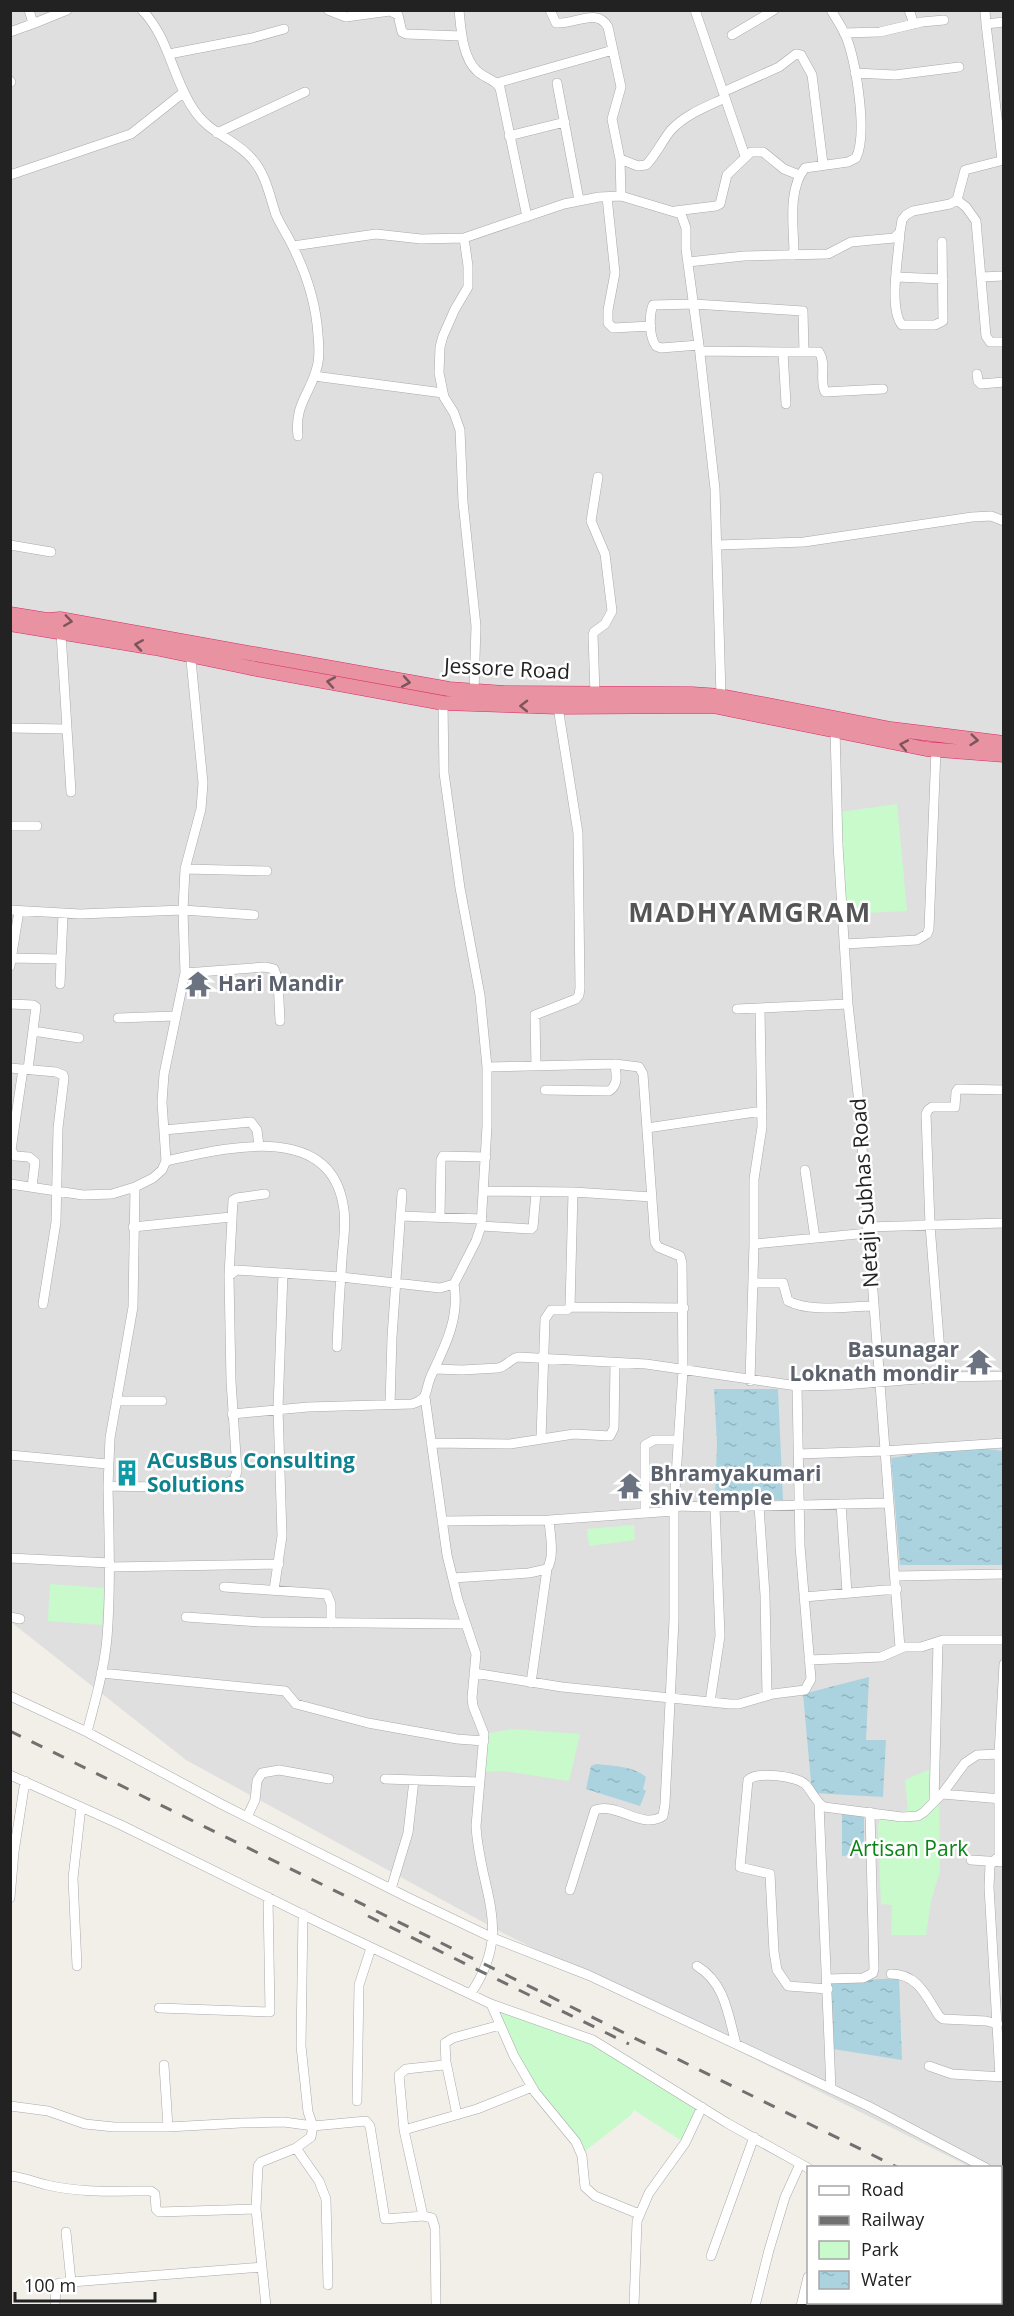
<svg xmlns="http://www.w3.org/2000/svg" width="1014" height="2316" viewBox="0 0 1014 2316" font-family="'Open Sans',sans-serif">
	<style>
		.residential { fill: #e0dfdf }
		.park { fill: #c8facc }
		.water { fill: url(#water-ripples) }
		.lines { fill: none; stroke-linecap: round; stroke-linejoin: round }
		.minor-casing { stroke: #a9a9a9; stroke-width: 10 }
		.highway-casing { stroke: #dc2a67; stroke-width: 15 }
		.minor { stroke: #fff; stroke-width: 9 }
		.highway { stroke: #e892a2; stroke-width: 14 }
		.rail { stroke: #707070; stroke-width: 3; stroke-dasharray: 12 12; stroke-linecap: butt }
		.oneway { stroke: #7b545c }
		.labels { text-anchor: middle; stroke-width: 5; stroke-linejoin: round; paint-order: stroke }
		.street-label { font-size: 21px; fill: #222; stroke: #fff }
		.worship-label { font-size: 21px; font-weight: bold; fill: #5b616d; stroke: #fff; text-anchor: start }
		.culture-label { font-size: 21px; font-weight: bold; fill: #0d838f; stroke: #fff; text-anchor: start }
		.park-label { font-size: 21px; fill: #0c8416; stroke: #fff }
		.district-label { font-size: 27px; font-weight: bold; letter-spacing: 1.5px; fill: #555; stroke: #fff }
	</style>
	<defs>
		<pattern id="water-ripples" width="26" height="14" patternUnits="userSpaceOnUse" patternTransform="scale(1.5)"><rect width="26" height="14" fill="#aad3df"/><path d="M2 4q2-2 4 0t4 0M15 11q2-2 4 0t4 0" fill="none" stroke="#92b5bf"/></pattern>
	</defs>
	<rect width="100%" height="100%" fill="#f2efe9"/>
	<path class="residential" d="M10,11h993v2174l-2,-2 -1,-15 -30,-1 -467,-234 -317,-173 -175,-138z"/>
	<path class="park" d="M897,804l10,107 -60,3 -7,-102z
		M634,1525l1,15 -46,6 -2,-17z
		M50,1584l54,4 -2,37 -54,-4z
		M513,1729l67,5 -11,47 -65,-10 -20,1 5,-39z
		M939,1765l1,106 -9,30 -5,34h-35l1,-30 -11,-1 -3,-77 2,-10 28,-7 -3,-30z
		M494,2008l81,28 72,37 55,34 -17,36 -51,-33 -3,5 -47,37c-11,-27 -34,-45 -50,-69 -16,-24 -28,-49 -40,-75z"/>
	<path class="water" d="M714,1389h64l5,111 -68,-1 2,-56z
		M967,1446l36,5v114h-103l-9,-107z
		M869,1677l-3,63h20l-3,57 -71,-4 -9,-99z
		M596,1764c17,2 37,2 50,13l-3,12 3,2 -6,15 -54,-17 5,-23z
		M864,1813v41l-22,2v-42z
		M899,1978l3,82 -69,-11 -4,-67z
		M1001,2269l2,1v35h-105v-3h102z"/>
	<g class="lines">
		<g class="minor-casing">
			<path id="minor" d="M29,10l3,10 3,3 32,-13
				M142,10c27,28 30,66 50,97 17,28 42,30 61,53 13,15 17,37 23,55 5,11 12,21 17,32 14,28 23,56 25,88 1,10 2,22 -1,32 -6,26 -23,37 -19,69
				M328,10l18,7 44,-6 8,4 4,17 4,2 56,2
				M459,10c2,19 3,47 18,61 7,7 18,8 23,17l27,129
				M550,10l6,13c18,2 41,-16 52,4l13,60 -9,32 8,40 1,37
				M695,10l50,146
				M909,10l5,14
				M985,10l1,14
				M10,32l25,-9
				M844,33l36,-1 42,-10 22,-2
				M732,35l42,-25
				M169,54l83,-16 32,-9
				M855,73l40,2 64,-8
				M10,81l1,1
				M497,83l116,-33
				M557,83l22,117
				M723,92l56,-25 17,-13 5,1 11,20 11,89
				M217,133l88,-41
				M509,136l56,-14
				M620,159l18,7 8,-1c10,-10 16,-24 25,-35 15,-16 35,-23 54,-32
				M1002,160l-16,-136 18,-2
				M10,175l121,-41 53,-42
				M607,197l8,76 -7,37v13l5,5 38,-2
				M957,200l9,7 10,14 10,115 4,6h14
				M675,211l41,-5 4,-2 7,-29 24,-23h12l21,17 15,6
				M900,232c-1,22 -12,76 2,93h33l8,-4 -1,-79
				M464,238l4,28v21l-13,22 -12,27 -3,11 -1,26 5,24 10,16 6,17 3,72 13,124 -2,65
				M293,246l83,-12 45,5 43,-1 100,-34 35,-7 22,-1 60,18 5,14v21l13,96 16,144 6,207
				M794,255c0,-27 -7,-65 11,-87l43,-6 8,-4c12,-24 0,-94 -9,-119 -4,-11 -10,-19 -16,-29
				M688,262l56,-6 84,-2 23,-12 43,-4 6,-6 2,-12 4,-5 7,-4 37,-7 7,-4 8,-30 39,-10
				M897,277l46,2
				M981,277l23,-1
				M699,345l-38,3 -5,-2c-7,-9 -7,-31 -3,-41l41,-1 109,7 1,41
				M700,351l83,1 3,52
				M783,352h36c8,12 0,28 6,40l58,-3
				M977,374l1,7 3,3 23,-2
				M314,376l129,17
				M10,545l41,7
				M717,545l87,-3 168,-25 19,-1 13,5
				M61,633l10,159
				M595,694l-2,-59 1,-3 11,-8 7,-13 -7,-57 -14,-33 7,-44
				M10,728l56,1
				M835,729l3,116 10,159 10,90 42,554
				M10,826h27
				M185,869l82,2
				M10,910l70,4 103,-4 71,5
				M845,944l72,-4 10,-6 2,-5 7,-179
				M12,958l49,1
				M10,966l9,-55
				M185,973l80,-6 9,2 4,11 2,41
				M60,984l3,-70
				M10,1004l23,1 3,2 -8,62
				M737,1009l111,-5
				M118,1018l57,-2
				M33,1031l46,7
				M536,1066l-1,-51 41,-16 3,-4 1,-7 -2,-155 -20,-126
				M487,1067l128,-3 24,3 4,7 12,168 3,5 22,9 2,7 1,107 -9,136v114l-9,184 -2,12c-22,14 -45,-14 -68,-6l-25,80
				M10,1068l46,4 7,3 1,3 -6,50 -2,94 -13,82
				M23,1069l-12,81 4,6 14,1 6,5 -3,25
				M545,1090l64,1c10,-6 7,-17 6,-27
				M647,1128l115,-17
				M164,1130l87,-8 6,8 2,16
				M166,1161c56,-12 162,-41 177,43 4,18 0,37 -1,55 -2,29 -4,59 -5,88
				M805,1170l10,68
				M10,1184l73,11 29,-1 23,-7 18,-9 9,-8 4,-9 -4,-59 2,-28 21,-101 -2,-63 2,-41 16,-60 2,-26 -13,-133
				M484,1191l89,1 79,5
				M401,1216l81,3
				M440,1217l1,-57 2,-4 43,1
				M481,1226l50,3 2,-2 3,-34
				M133,1227l98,-10
				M867,1227l137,-4
				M754,1244l114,-11
				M229,1276l4,-76 4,-2 28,-4
				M754,1283h29l5,18c23,12 60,5 86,5
				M570,1307l114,1
				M436,1369l26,1 36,-2c9,-2 12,-9 20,-11l128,7 151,22 47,-1 98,-8 62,-1
				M942,1377l-12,-152 -4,-111 2,-4 4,-3h23l1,-15 2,-3 46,1
				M750,1381l4,-137v-65l8,-52 -2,-118
				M425,1397l22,158 11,45 18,54 -4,44 1,8 11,28 -8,92c4,67 38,103 -5,167
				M116,1401h46
				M390,1405l2,-68 10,-144
				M232,1414l76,-7 104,-3c18,-6 12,-12 19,-28 14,-30 29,-58 23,-92
				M541,1439l4,-120 6,-9h16l3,-3 3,-115
				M431,1443l79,1 64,-10 36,2 4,-8 1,-65
				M798,1454l86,-3 120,-8
				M10,1455l97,9
				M108,1486l2,-48 23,-131 2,-120
				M841,1504l6,89
				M674,1506l41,1 5,129 -10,66
				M759,1506l6,89 2,100
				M715,1507l173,-4
				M645,1512v-67l9,-5h24
				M442,1521l107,-1 125,-9
				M10,1558l100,5
				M110,1567l169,-3
				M896,1576l108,-2
				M453,1578l76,-5 18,-4c8,-13 3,-34 2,-49
				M224,1587l103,7 4,10v19
				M274,1590l8,-54 -4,-128 5,-135
				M804,1597l93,-8
				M10,1617l10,2
				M186,1617l74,5 206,2
				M809,1660l72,-3 23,-10h17l22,-7h61
				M101,1673l184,18 11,13 72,19 89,16 27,2
				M474,1673l88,14 168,17h9l34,-10 32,-4 6,-11 -11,-133 -3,-160
				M531,1683l16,-114
				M10,1696l77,36 134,72 186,93 86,41 95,37 280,131 118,62
				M87,1732c8,-30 17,-62 20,-94 4,-51 2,-101 1,-152 30,0 102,6 126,-6l3,-9 -6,-90 -2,-105 7,-6 105,7 99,11 14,-4 22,-43 5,-15 6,-100v-59l-7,-72 -20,-107 -16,-115 -1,-70
				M10,1775l111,50 203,100 167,79 102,36 134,83 81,45
				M385,1779l94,3
				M942,1794l60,5
				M934,1802l4,-160
				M819,1804l12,285
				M247,1817l8,-17 2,-19 5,-8 17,-3 50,9
				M971,1860l33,2
				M391,1889l17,-56 6,-53
				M10,1898l4,-46 11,-71
				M77,1966l-4,-88 8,-71
				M697,1966c28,17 31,48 39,78
				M891,1974c27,0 35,22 48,42l4,3 43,2 12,3
				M827,1979l36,-1 10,-5 1,-4 -4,-157
				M828,1989l-40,-3 -11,-16 -3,-18 -4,-78 -30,-7 8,-87c8,-9 50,-4 58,5 7,8 9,16 18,22l78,10 16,-1 6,-4 18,-18 23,-31 12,-8 22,-1
				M491,2004l23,52 21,36 41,50 6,14 3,31 10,9 44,18
				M159,2008l111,4 -2,-115
				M446,2062l11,53
				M164,2065l4,62
				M929,2066l23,8 52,3
				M1000,2077l-11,-190 1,-22 9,-9v-102l5,-90
				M357,2101l2,-116 12,-37
				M10,2106l38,5 37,13 29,3h54l73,-4 43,-1 29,4 53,-5 4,5 15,93 38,-3 -19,-86 -5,-55 7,-6 38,-4 2,-3 -1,-19 8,-5 47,-13
				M404,2130l73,-21 55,-22
				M296,2148l23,33 7,18 2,86
				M1000,2175l4,2
				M10,2176c13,1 24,6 37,9 33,8 70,6 104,6l4,3 1,15 3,3 97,-3 10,97
				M256,2209l2,-43 3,-4 35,-14 15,-11 2,-11 -5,-14 -7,-66 2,-132
				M423,2216l9,2 3,10 1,78
				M66,2232l5,50
				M711,2256l43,-119
				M1000,2261l4,2
				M55,2306l1,-20 3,-3 203,-16
				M634,2306l3,-85 12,-28 36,-50 17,-36
				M755,2306l14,-56 16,-53 15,-33
				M801,2306l7,-29
				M890,2306l1,-4"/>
		</g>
		<g class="highway-casing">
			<path id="highway" d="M10,614l37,6 13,-1 389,70 56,4 187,1 29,2 170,33 113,14
				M10,624l145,24 96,20 192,35 115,4 155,-1 213,43 78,6"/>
		</g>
		<use href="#minor" class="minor"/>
		<use href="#highway" class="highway"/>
		<path class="rail" d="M10,1731l889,437
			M368,1916l261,128
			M1000,2218l4,1"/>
	</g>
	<defs><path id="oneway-chevron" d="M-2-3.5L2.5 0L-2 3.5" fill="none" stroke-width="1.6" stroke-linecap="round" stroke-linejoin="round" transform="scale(1.5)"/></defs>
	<g class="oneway">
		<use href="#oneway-chevron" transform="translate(68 621) rotate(8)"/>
		<use href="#oneway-chevron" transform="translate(139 645) rotate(-171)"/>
		<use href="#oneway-chevron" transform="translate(331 682) rotate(-170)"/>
		<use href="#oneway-chevron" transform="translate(406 682) rotate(10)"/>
		<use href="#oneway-chevron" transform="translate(524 706) rotate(-179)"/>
		<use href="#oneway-chevron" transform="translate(974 740) rotate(6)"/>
		<use href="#oneway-chevron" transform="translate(904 745) rotate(-169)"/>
	</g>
	<defs>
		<g id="temple-bare" transform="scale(2.07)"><path d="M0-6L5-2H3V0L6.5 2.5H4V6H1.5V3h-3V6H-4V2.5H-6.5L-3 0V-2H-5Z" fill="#6b7280" stroke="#fff" stroke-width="2.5" paint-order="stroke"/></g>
		<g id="building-bare" transform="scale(2.07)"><path d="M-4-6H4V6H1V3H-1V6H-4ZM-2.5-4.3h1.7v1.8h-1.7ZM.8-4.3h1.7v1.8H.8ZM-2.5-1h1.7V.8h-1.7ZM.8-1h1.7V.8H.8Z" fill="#0f9aa8" stroke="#fff" stroke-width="2.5" paint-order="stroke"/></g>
	</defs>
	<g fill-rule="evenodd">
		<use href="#temple-bare" x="198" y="984"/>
		<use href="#temple-bare" x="979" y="1362"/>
		<use href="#building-bare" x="127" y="1473"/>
		<use href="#temple-bare" x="630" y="1486"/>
	</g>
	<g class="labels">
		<g class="street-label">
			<text transform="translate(507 669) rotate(3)" y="7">Jessore Road</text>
			<text transform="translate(865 1193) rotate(-94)" y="7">Netaji Subhas Road</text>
		</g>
		<g class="worship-label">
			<text x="218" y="991">Hari Mandir</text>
			<text x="959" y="1357" text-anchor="end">Basunagar<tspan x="959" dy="24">Loknath mondir</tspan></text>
			<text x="650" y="1481">Bhramyakumari<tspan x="650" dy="24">shiv temple</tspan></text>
		</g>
		<g class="culture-label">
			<text x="147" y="1468">ACusBus Consulting<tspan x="147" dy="24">Solutions</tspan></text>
		</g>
		<g class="park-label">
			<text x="909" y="1856">Artisan Park</text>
		</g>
		<g class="district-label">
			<text x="750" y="922">MADHYAMGRAM</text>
		</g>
	</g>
	<rect width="1014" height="2316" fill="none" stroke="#222222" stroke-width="24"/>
	<rect x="807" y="2166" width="195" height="138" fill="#ffffff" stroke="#a7a7a7" stroke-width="1.5"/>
	<rect x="819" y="2186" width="30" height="9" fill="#ffffff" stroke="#a7a7a7" stroke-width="1.5"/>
	<text x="861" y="2196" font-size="18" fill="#222222">Road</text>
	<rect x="819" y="2216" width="30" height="9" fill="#707070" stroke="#a7a7a7" stroke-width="1.5"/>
	<text x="861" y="2226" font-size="18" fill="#222222">Railway</text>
	<rect x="819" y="2241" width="30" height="18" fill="#c8facc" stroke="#a7a7a7" stroke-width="1.5"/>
	<text x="861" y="2256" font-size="18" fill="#222222">Park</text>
	<rect x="819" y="2271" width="30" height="18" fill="url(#water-ripples)" stroke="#a7a7a7" stroke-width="1.5"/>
	<text x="861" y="2286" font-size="18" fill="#222222">Water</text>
	<path d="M15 2292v9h140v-9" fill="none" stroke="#222222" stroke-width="3"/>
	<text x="24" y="2292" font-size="18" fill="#222222" stroke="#ffffff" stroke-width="4.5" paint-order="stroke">100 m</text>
</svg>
